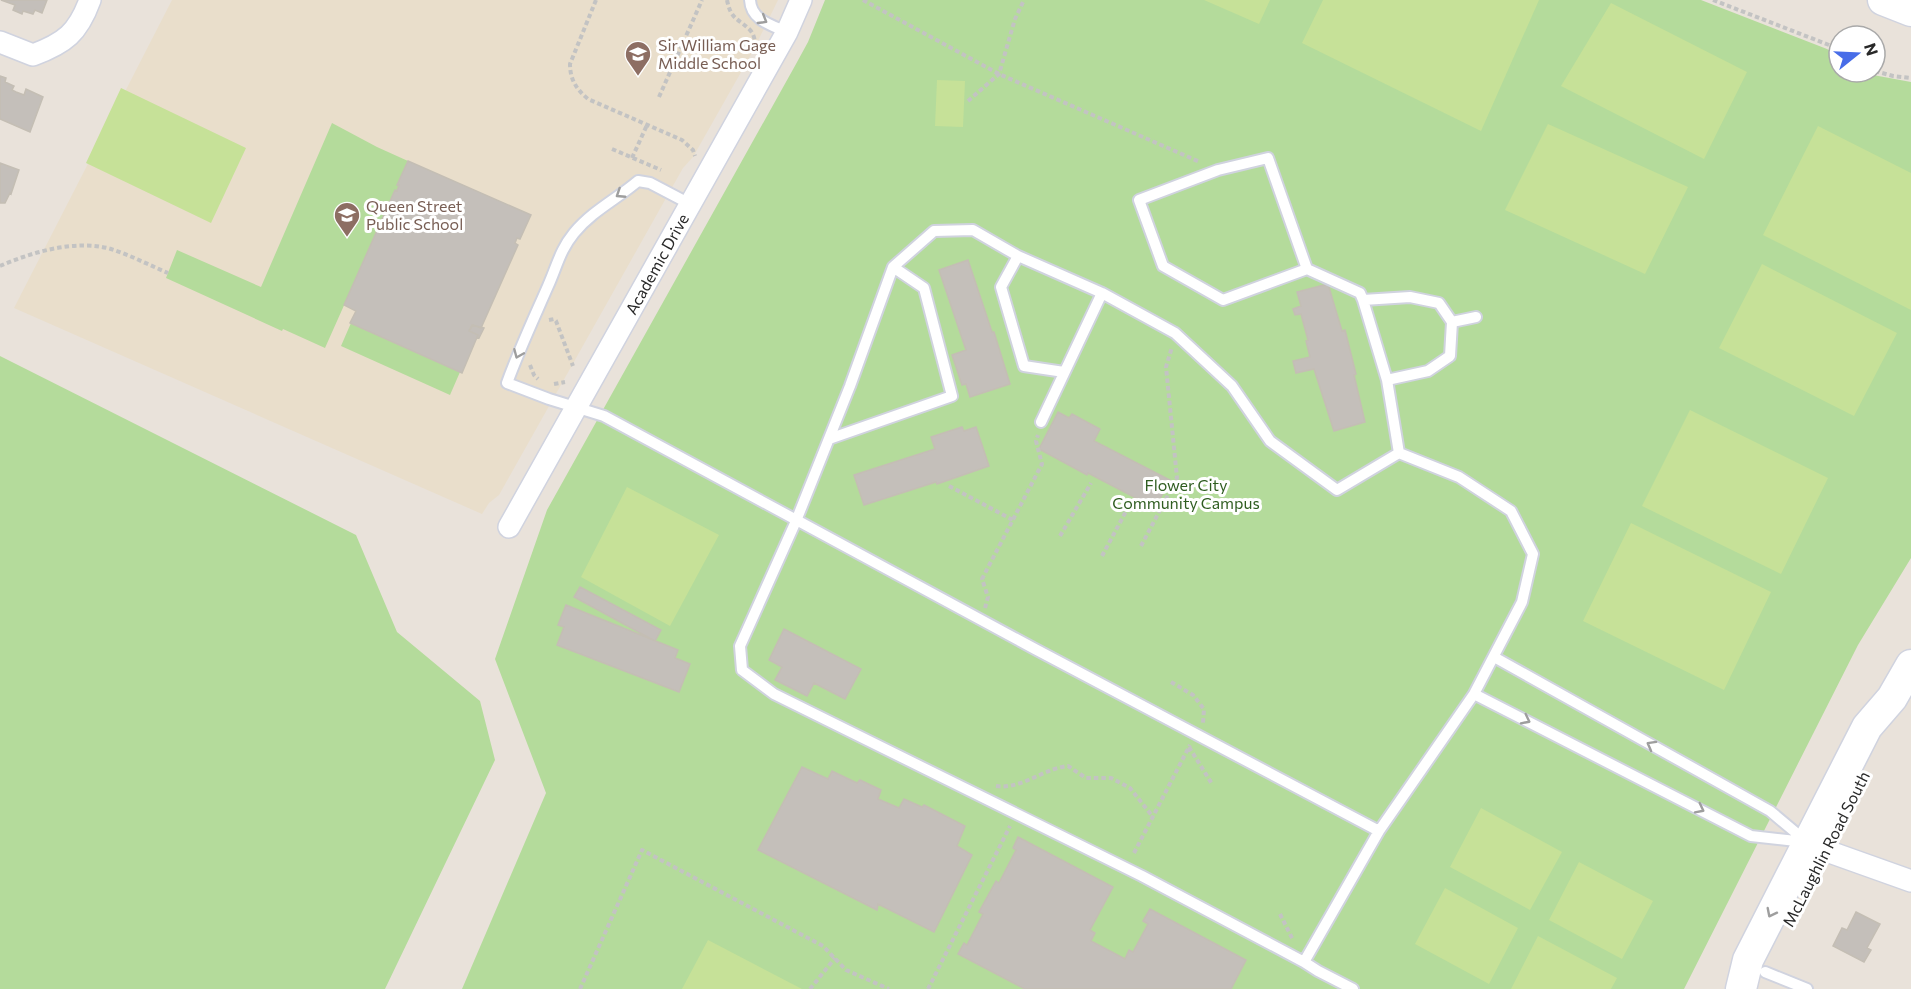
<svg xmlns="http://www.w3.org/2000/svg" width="1911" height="989" viewBox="0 0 1911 989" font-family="Commissioner,sans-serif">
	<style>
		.education { fill: #e9decb }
		.green { fill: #b4db9b }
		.pitch { fill: #c6e198 }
		.building { fill: #c4bfba; stroke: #c4beb4; stroke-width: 1.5 }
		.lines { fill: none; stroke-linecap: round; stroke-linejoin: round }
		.lane-casing { stroke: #d0d3df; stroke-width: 14 }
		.street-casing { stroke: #d0d3df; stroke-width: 24 }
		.secondary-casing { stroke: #d0d3df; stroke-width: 33 }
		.path { stroke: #c3c3c3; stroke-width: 4; stroke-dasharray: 4.5 3; stroke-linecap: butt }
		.lane { stroke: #fff; stroke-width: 10 }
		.street { stroke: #fff; stroke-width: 21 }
		.secondary { stroke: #fff; stroke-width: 30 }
		.oneway { stroke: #9e9e9e }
		.labels { text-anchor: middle; stroke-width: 6; stroke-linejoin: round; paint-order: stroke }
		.education-label { font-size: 16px; fill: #785e54; stroke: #fff; text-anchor: start }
		.street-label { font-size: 16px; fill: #282828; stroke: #fff }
		.park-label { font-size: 16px; fill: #2f5d20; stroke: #fff }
	</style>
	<rect width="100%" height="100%" fill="#e9e2da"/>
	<path class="education" d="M172,0h606l-25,51 -60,106 -10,11 -184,327 -10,8 -7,11 -468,-206z"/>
	<path class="green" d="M825,0h876l126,49 12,7v16h28l6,3 38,7v476l-53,87 -174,344h-1222l84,-196 -51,-134 52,-149 249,-446 12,-22z
		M332,123l45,24 31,14 -10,23 1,1 -2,6h-2l-70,157 -42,-19 -1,2 -116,-53 11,-28 84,37z
		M351,323l109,49 -10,23 -109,-49z
		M0,356l356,179 41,97 83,69 15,59 -110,229h-385z"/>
	<path class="pitch" d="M1204,0h66l-11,24z
		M1323,0h216l-58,131 -179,-88z
		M1611,3l136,69 -43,87 -143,-73z
		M937,80l28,1 -2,46 -28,-1z
		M121,88l125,60 -35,75 -125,-60z
		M1548,124l140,63 -43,87 -140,-64z
		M1818,126l93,47v137l-148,-75z
		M1762,264l135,69 -43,83 -135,-68z
		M1690,410l138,68 -47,96 -139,-68z
		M627,487l92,48 -49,91 -89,-49z
		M1631,523l140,69 -47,98 -141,-69z
		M1481,808l81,44 -32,58 -80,-43z
		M1579,862l74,39 -31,58 -73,-39z
		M1445,888l73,40 -29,56 -74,-40z
		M1538,936l79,42 -6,11h-100z
		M708,940l94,49h-120z"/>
	<path class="building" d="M1,0h46l-5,13 -7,-3 -2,4 -10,-3 -1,3 -9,-4 2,-5z
		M0,76l6,2 -1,4 9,4 -2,4 4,2 8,3 2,-6 17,8 -13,35 -30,-13z
		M408,161l123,54 -11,24 -3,-1 -2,5 3,2 -37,83 -8,-3 -4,6 9,4 -16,38 -112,-50 6,-12 -12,-6 51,-115 2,1 2,-6h-2z
		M0,163l19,7 -8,24 -1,-1 -5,10h-5z
		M968,260l24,72h2l16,52 -40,13 -4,-13 -4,1 -10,-30 14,-5 -27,-80z
		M1328,284l14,47 3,-1 11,44 -2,1 11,47 -31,9 -20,-62 -18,4 -3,-12 17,-4 -4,-16 2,-1 -7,-26 -6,1 -2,-6 8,-3 -4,-14z
		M472,325l12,3 -5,10 -2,-1 1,-2 -9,-4z
		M1058,412l11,6 3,-4 28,15 -6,12 76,39 -15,28 -67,-35 -1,2 -48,-26z
		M962,427l2,4 12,-4 13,39 -52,18 -1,-2 -72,23 -10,-30 81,-26 -4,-12z
		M580,587l81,43 -6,11 -81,-44z
		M566,605l112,45 -3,8 15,6 -11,28 -122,-47 7,-18 -6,-2z
		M784,629l77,40 -16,30 -31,-16 -7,13 -32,-16 7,-13 -13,-7z
		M802,767l26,12 4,-8 25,12 3,-3 21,10 -3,9 21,9 5,-9 18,8 2,-2 41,21 -8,20 15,9 -38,77 -56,-28 -1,6 -119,-60z
		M1018,837l95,50 -23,43 5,3 -4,8 34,18 4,-9 4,2 15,-28 -5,-3 7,-12 96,51 -15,29h-206l-67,-35 6,-11 3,2 16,-31 -4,-2 17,-31 3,2 17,-33 -3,-2z
		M1856,912l24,12 -13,24 4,2 -7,12 -31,-16 9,-18 5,2z"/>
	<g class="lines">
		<g class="lane-casing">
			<path id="lane" d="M750,0c1,20 21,25 37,32
				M690,204l-40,-21 -12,-2c-21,18 -46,30 -64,52 -14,17 -17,33 -26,53 -14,32 -29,64 -41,97l42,16 55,17 431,233 344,182 95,-137 48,-92 11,-48 -22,-43 -52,-34 -60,-24 -62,37 -67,-49 -38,-55 -57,-53 -73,-40 -84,-37 -45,-26 -39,1 -41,36 -43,119 -54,135 -56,125 2,24 32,24 368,182 162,86 75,-131
				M1018,256l-17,31 23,79 40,6
				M1307,269l-84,31 -60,-34 -24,-66 79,-30 50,-12 39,111 53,24 3,7 24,80 12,73
				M1363,300l47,-3 29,6 13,19 24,-5
				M1387,380l41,-9 22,-15 2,-34
				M1041,422l61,-129
				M829,439l123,-43 -28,-108 -31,-21
				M1494,657l276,154 37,31
				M1474,694l277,142 54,6
				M1304,962l14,9 35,18
				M1765,972l42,17"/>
		</g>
		<g class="street-casing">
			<path id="street" d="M0,42l33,13c32,-12 45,-22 57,-55
				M509,527l278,-495 14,-32
				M1807,842l17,8 87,31"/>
		</g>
		<g class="secondary-casing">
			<path id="secondary" d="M1883,0l28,11
				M1741,989l7,-29 119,-233 25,-29 19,-33"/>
		</g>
		<path class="path" d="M596,0l-26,64c0,15 6,25 18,35l94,41 11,10 2,6
			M727,0c4,20 11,18 23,30 5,5 5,13 6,19
			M863,0l136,74 201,88
			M1713,0l116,45 10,5
			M1875,71l18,5 18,2
			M659,97l43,-97
			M968,101l31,-27 16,-55 9,-19
			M612,149l49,21
			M632,158l15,-33
			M0,266c32,-14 76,-27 111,-17 19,6 38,16 57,24
			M549,320l5,-1 2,2 17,45
			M530,365l4,10 4,4
			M554,384l11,-2
			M949,486l64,34
			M1060,536l31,-53
			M1141,546l36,-68 -11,-111 6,-20
			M1102,556l29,-54
			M985,608l3,-11 -6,-18 60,-115 -6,-23 2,-6
			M1171,682l22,13 11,14 -1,14
			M1189,747l23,37
			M996,786c25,4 48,-18 72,-20l18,12h25l19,10 23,29
			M1134,853l56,-108
			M1280,914l13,26
			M580,989l62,-139 181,96 23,24 43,19
			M810,989l25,-31
			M928,989l82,-163"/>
		<use href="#lane" class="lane"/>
		<use href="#street" class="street"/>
		<use href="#secondary" class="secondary"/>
	</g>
	<defs><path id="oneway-chevron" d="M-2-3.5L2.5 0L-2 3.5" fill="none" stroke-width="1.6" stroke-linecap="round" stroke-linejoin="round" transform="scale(1.5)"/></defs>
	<g class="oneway">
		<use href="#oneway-chevron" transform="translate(763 20) rotate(31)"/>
		<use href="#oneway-chevron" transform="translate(620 194) rotate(147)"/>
		<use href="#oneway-chevron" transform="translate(518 354) rotate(113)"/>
		<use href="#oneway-chevron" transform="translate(1526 720) rotate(27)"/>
		<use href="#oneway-chevron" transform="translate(1651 745) rotate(-151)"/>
		<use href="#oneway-chevron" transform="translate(1700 809) rotate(27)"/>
		<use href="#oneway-chevron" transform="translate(1771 913) rotate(117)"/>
	</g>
	<defs>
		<g id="school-pin" transform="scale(1.35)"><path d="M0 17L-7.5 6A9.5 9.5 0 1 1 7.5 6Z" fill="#8d6e63" stroke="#fff"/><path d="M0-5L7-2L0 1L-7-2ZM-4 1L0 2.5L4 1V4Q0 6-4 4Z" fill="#fff"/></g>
	</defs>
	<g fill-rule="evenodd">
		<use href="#school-pin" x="638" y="54"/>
		<use href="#school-pin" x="347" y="215"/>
	</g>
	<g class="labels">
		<g class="education-label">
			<text x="658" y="51">Sir William Gage<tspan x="658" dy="18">Middle School</tspan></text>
			<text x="366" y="212">Queen Street<tspan x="366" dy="18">Public School</tspan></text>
		</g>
		<g class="street-label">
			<text transform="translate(657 264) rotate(-61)" y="6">Academic Drive</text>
			<text transform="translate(1826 849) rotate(-63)" y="6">McLaughlin Road South</text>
		</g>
		<g class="park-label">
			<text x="1186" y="491">Flower City<tspan x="1186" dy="18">Community Campus</tspan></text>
		</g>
	</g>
	<g transform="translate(1857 54) rotate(72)"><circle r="28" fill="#ffffff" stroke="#a9a9a9" stroke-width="1.5"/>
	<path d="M0-4.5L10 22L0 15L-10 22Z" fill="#486de8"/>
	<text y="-9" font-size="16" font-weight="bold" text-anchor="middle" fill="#282828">N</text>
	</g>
</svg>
